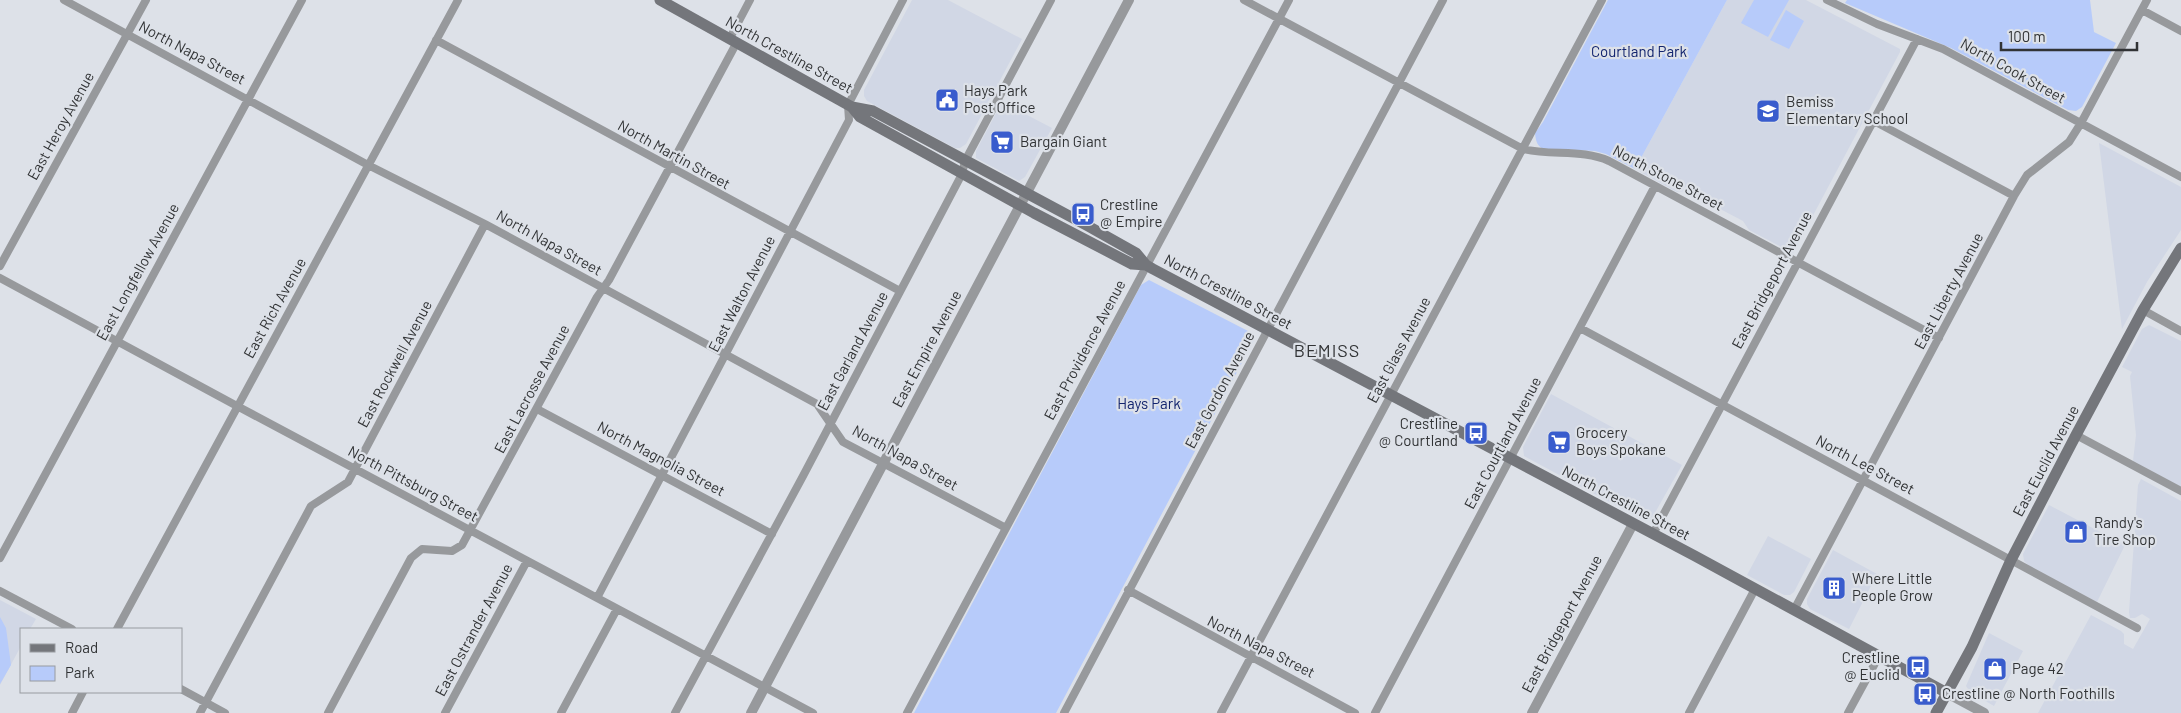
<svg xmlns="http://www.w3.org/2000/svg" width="2181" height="713" viewBox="0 0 2181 713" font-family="Barlow,sans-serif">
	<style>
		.built { fill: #d1d7e5 }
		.green { fill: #b7cbfa }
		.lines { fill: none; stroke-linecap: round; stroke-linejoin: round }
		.minor { stroke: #97999c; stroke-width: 8 }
		.tertiary { stroke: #97999c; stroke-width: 10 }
		.secondary { stroke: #74767b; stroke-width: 11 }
		.labels { text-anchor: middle; stroke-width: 4.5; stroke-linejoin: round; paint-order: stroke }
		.park-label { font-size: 15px; fill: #12246e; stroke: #dde1e8 }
		.street-label { font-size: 15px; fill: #313335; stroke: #dde1e8 }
		.poi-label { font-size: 15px; fill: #313335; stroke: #dde1e8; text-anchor: start }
		.quarter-label { font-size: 18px; letter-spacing: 1px; fill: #313335; stroke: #dde1e8 }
	</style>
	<rect width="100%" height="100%" fill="#dde1e8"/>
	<path class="built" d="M912,0h36l74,39 -56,105 -6,4h-5l-88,-47 -3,-5v-6z
		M1727,0h79l94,49v3l-107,201 -44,-23 -6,-9 -57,-30 -9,1 -42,-23z
		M1002,102l50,26 -27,49 -6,4 -43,-23v-7z
		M2099,143l82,44v43l-34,52 -25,47z
		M2149,325l32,16v146l-48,-26 3,-26 -6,-59 2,-4 -10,-5 20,-38z
		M1551,394l131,71 -30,53 -9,2 -119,-64 -1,-9z
		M2141,479l40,22v212h-143l53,-98 30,16 3,3v10l9,5 17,-30 -8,-5 -7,4h-5l-1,-6 9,-127z
		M2049,505l76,40 -28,57 -68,-36 -5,-5 -1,-7z
		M1768,536l43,23 -17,33 -4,3h-6l-37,-20z
		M1833,550l44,24 -28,55 -39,-20 -3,-5v-5z
		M0,600l36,19 -6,10h-9v17l-21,39z
		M1989,633l34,18 -29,55 -24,-14 -4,-6z"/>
	<path class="green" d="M1608,0h119l-92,169 -29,-15 -11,-3 -36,-2 -7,2 -7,-1c-8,-4 -9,-8 -10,-17l8,-11z
		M1754,0h35l-21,37 -27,-14z
		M1847,0h243l4,32 22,11 -34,64 -6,4 -8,-1 -117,-62 -106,-45z
		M1786,10l18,11 -15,28 -19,-9z
		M1149,280l99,51 6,9 -198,373h-142l227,-428z
		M0,617l6,11 5,37 -11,19z"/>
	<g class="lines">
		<path class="minor" d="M64,0l304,165 117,59 332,180 26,38 163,86
			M1244,0l279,149c28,7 60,0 86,12l330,177
			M1827,0l50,24 66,25 238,128
			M2142,10l39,21
			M730,38l20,-38
			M436,40l464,251
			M1874,121l140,75
			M0,266l146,-266
			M0,278l237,128 576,307
			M2143,310l38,21
			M1580,328l557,300
			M537,409l235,125
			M2076,435l105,56
			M1653,534l264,-495
			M0,558l302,-558
			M1128,590l227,123
			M0,591l72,38
			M597,598l252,-478 -1,-15 55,-105
			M1794,610l220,-414 13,-21 42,-33 12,-19 66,-123
			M117,629l341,-629
			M181,689l44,24
			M72,713l11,-21
			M200,713l111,-207 37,-24 137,-258
			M328,713l83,-155 11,-9 30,2 10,-6 135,-248 12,-17 128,-238
			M445,713l82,-152
			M561,713l56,-104
			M675,713l128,-237 159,-302 3,-13 86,-161
			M907,713l382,-713
			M1064,713l379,-713
			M1221,713l381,-713
			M1375,713l280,-527
			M1689,713l66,-124
			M1848,713l31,-57"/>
		<path class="tertiary" d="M1947,693l37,20
			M751,713l378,-713
			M1532,713l101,-189"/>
		<path class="secondary" d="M660,0l192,107 21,4 215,115 48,27 10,12 7,4 542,287 252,137
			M852,107l8,10 174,96 98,51 14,1
			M1936,713l36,-66 39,-87 65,-125 67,-125 38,-62"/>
	</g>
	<defs>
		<g id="civic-square" transform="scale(1.25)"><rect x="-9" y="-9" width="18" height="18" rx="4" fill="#395ccd" stroke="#dde1e8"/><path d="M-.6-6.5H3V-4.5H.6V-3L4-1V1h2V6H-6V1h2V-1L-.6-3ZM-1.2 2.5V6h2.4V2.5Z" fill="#fff"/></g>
		<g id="school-square" transform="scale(1.25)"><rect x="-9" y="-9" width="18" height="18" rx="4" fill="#395ccd" stroke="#dde1e8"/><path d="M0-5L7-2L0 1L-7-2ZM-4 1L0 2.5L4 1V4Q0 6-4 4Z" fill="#fff"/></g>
		<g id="supermarket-square" transform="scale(1.25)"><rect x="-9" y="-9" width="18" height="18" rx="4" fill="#395ccd" stroke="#dde1e8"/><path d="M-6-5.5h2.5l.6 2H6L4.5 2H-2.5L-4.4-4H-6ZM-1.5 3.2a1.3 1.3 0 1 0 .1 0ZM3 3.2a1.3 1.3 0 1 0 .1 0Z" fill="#fff"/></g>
		<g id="bus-square" transform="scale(1.25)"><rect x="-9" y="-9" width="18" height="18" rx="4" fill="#395ccd" stroke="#dde1e8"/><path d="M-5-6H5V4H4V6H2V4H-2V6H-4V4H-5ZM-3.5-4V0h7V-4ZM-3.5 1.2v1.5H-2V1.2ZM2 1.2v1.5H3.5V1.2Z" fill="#fff"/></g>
		<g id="shop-square" transform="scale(1.25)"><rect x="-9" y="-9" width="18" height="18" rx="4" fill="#395ccd" stroke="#dde1e8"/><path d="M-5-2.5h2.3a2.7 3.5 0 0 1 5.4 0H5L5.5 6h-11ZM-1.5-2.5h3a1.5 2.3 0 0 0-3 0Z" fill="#fff"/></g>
		<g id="building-square" transform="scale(1.25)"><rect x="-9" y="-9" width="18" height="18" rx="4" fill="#395ccd" stroke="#dde1e8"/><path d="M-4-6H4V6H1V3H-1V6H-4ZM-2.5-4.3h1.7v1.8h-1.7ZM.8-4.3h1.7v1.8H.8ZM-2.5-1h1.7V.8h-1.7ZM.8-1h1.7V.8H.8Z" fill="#fff"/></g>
	</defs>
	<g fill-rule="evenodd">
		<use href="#civic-square" x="947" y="100"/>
		<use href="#school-square" x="1768" y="111"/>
		<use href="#supermarket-square" x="1002" y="142"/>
		<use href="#bus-square" x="1083" y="214"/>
		<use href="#bus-square" x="1476" y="433"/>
		<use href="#supermarket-square" x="1559" y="442"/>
		<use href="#shop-square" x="2076" y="532"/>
		<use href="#building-square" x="1834" y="588"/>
		<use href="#bus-square" x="1918" y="667"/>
		<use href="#shop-square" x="1995" y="669"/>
		<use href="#bus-square" x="1925" y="694"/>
	</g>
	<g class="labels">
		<g class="park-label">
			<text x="1639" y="57">Courtland Park</text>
			<text x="1149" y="409">Hays Park</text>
		</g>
		<g class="street-label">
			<text transform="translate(192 53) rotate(28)" y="5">North Napa Street</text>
			<text transform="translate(789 55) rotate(29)" y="5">North Crestline Street</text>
			<text transform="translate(2013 71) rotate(29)" y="5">North Cook Street</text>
			<text transform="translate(61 126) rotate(-61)" y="5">East Heroy Avenue</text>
			<text transform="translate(674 155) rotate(29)" y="5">North Martin Street</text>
			<text transform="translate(1668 178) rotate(28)" y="5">North Stone Street</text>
			<text transform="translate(549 243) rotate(29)" y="5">North Napa Street</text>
			<text transform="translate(138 272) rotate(-61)" y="5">East Longfellow Avenue</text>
			<text transform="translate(1772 280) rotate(-62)" y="5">East Bridgeport Avenue</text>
			<text transform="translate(1949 291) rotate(-62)" y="5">East Liberty Avenue</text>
			<text transform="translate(1228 292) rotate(28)" y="5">North Crestline Street</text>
			<text transform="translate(742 294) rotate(-63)" y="5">East Walton Avenue</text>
			<text transform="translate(275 308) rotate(-61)" y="5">East Rich Avenue</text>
			<text transform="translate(927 349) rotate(-62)" y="5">East Empire Avenue</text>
			<text transform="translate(1085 350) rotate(-62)" y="5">East Providence Avenue</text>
			<text transform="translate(1399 350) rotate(-62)" y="5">East Glass Avenue</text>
			<text transform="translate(853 351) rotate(-62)" y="5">East Garland Avenue</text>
			<text transform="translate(395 364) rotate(-62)" y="5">East Rockwell Avenue</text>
			<text transform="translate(532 389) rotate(-62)" y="5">East Lacrosse Avenue</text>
			<text transform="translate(1220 390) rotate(-62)" y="5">East Gordon Avenue</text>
			<text transform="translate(1503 443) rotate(-62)" y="5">East Courtland Avenue</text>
			<text transform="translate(905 458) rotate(29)" y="5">North Napa Street</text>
			<text transform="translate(661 459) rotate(28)" y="5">North Magnolia Street</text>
			<text transform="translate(2046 461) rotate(-62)" y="5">East Euclid Avenue</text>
			<text transform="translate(1865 465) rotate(28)" y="5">North Lee Street</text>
			<text transform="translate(413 484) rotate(28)" y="5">North Pittsburg Street</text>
			<text transform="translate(1626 503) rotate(28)" y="5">North Crestline Street</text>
			<text transform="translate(1562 624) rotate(-62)" y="5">East Bridgeport Avenue</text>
			<text transform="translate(474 630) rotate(-62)" y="5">East Ostrander Avenue</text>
			<text transform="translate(1261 647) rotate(27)" y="5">North Napa Street</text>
		</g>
		<g class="poi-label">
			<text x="964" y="96">Hays Park<tspan x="964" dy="17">Post Office</tspan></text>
			<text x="1786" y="107">Bemiss<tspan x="1786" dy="17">Elementary School</tspan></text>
			<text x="1020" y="147">Bargain Giant</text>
			<text x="1100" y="210">Crestline<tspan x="1100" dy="17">@ Empire</tspan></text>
			<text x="1458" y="429" text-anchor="end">Crestline<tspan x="1458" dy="17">@ Courtland</tspan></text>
			<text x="1576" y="438">Grocery<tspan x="1576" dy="17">Boys Spokane</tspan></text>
			<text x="2094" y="528">Randy's<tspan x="2094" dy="17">Tire Shop</tspan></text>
			<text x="1852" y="584">Where Little<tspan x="1852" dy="17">People Grow</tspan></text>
			<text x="1900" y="663" text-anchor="end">Crestline<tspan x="1900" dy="17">@ Euclid</tspan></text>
			<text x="2012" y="674">Page 42</text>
			<text x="1942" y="699">Crestline @ North Foothills</text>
		</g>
		<g class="quarter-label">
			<text x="1327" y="357">BEMISS</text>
		</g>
	</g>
	<rect x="20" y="628" width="162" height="65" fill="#dde1e8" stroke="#989ba0"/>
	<rect x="30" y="644" width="25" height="8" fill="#74767b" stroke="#989ba0"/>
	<text x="65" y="653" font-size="15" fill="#313335">Road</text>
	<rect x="30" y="666" width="25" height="15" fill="#b7cbfa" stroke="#989ba0"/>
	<text x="65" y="678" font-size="15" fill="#313335">Park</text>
	<path d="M2001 42v8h136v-8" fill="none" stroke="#313335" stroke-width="2.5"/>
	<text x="2008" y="42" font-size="15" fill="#313335" stroke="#dde1e8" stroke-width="4" paint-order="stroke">100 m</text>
</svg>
